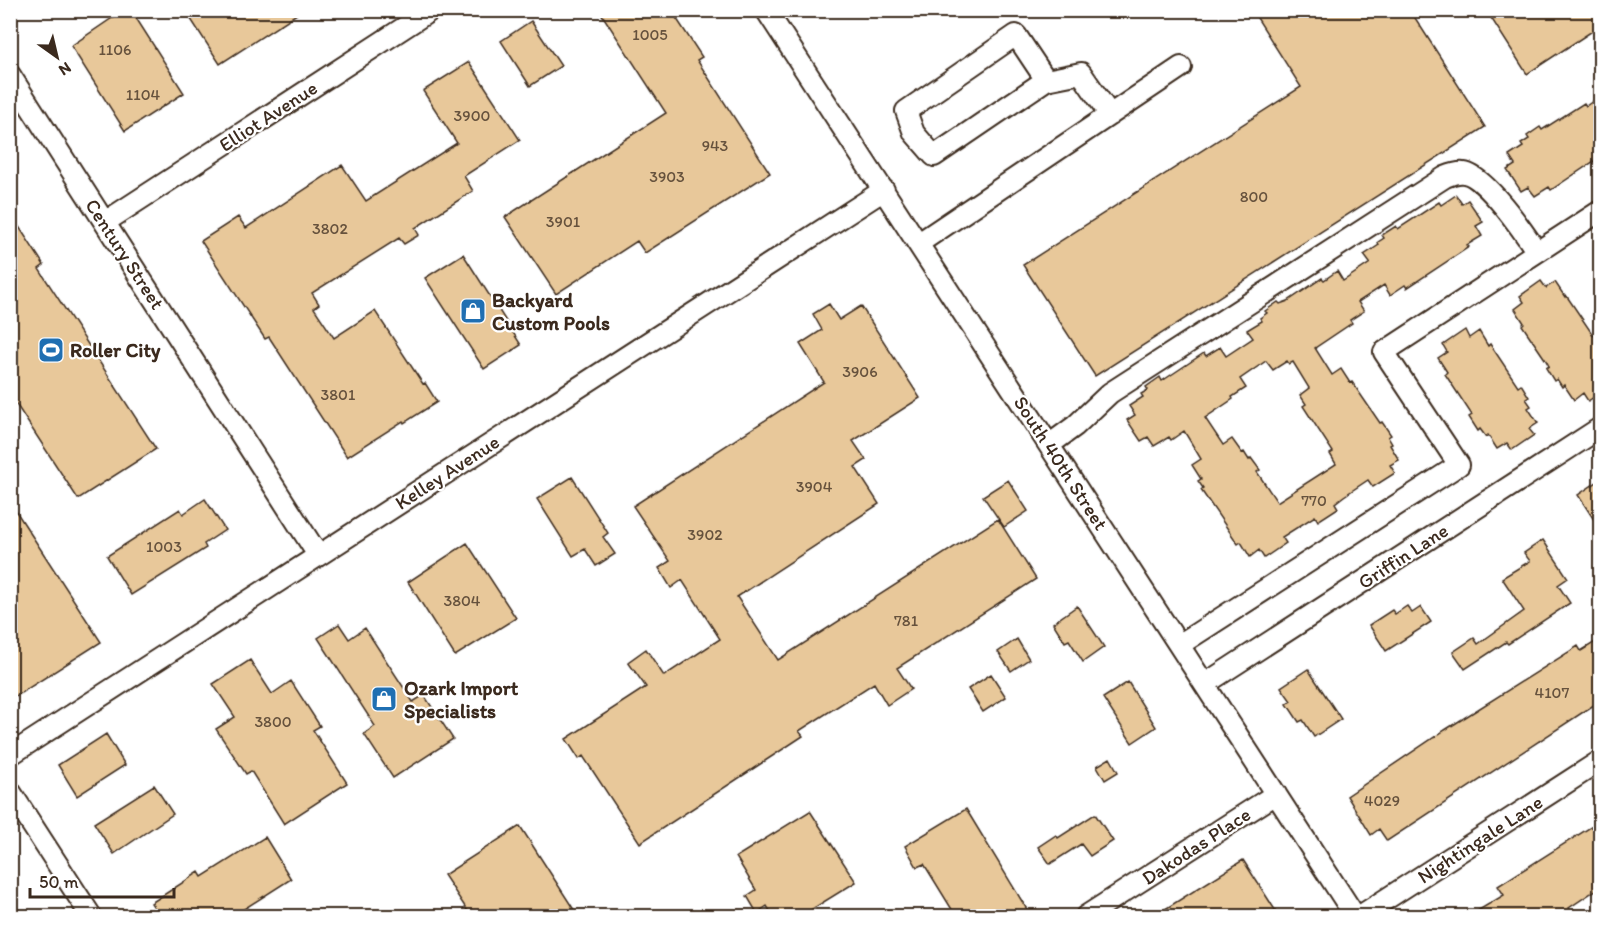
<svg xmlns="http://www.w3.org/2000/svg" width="1611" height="927" viewBox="0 0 1611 927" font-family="Itim,sans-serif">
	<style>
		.building { fill: #e8c89a; stroke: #3b2a1e; stroke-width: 1.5; fill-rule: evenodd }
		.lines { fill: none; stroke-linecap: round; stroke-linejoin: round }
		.minor-casing { stroke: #3b2a1e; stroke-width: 24 }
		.minor { stroke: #fff; stroke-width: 20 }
		.labels { text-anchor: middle; stroke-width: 4.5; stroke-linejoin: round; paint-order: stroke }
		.number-label { font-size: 16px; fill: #66523d }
		.street-label { font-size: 20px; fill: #3b2a1e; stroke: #fff }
		.poi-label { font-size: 20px; font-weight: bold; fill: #3b2a1e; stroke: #fff; text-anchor: start }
	</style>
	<rect width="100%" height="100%" fill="#fff"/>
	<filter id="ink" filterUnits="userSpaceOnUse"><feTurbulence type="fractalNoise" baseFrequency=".0167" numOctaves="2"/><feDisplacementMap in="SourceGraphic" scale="12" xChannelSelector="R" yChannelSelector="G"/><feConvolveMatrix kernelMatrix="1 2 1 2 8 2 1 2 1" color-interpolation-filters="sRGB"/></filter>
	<g filter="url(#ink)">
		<path class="building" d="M124,10h7l53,83 -59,38 -54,-85z
			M185,10h118l-83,54z
			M599,10h72l31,47 -5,3 73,113 -125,80 -8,-12 -81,53 -51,-77 161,-104z
			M1252,10h158l75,117 -390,249 -72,-111 278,-178z
			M1486,10h114v16l-73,48z
			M531,21l30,45 -31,20 -29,-45z
			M469,62l51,78 -56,36 9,15 -58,37 4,7 -15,9 -5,-6 -87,55 7,11 -5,4 20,30 41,-27 48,73 2,-1 12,19 -33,21 -1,-2 -56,36 -78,-120 -4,2 -64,-98 37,-24 8,11 96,-63 24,36 91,-58 -34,-52z
			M1600,96v61l-49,33 -2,-3 -14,9 -7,-9 -7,4 -14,-21 8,-5 -6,-9 14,-9 -2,-3 8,-5 -2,-3 13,-9 2,3 42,-27 2,3z
			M1456,195l6,9 6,-4 15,22 -7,4 6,10 -15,9 2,2 -62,41 -2,-3 -15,10 -6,-10 -26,17 6,9 -14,9 2,3 -37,25 17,27 9,-6 9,14 2,-1 28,41 2,-1 9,13 -3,2 4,7 -2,1 9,15 -9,5 5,8 -22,14 -5,-7 -24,16 -9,7 3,5 -20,13 -3,-5 -33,21 4,6 -22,15 -5,-8 -9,7 -9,-15 -3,2 -37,-54 2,-2 -5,-7 3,-2 -9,-14 9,-6 -17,-28 -13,9 -2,-3 -15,9 -6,-9 -7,4 -14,-21 8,-5 -6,-9 14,-9 -2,-3 7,-4 -2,-3 14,-10 2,4 42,-28 2,3 14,-9 6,9 27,-18 -6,-8 15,-9 -2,-3 7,-5 -2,-2 13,-9 2,2 8,-3 34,-23 2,2 13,-9 6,10 27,-18 -6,-8 15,-10 -1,-3 6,-4 -2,-3 14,-9 2,3 41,-27 2,3zM1266,361l7,9 14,-9 2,3 4,-2 16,26 -9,7 6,9 -3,2 30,46 -3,2 6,10 -59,38 -20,-30 3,-2 -9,-12 -2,2 -5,-8 -2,1 -10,-14 -9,6 -18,-27 28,-19 -1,-2 14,-9 -6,-9z
			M10,213l34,52 -5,4 117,180 -78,50 -68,-104z
			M463,254l58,91 -37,24 -59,-91z
			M1541,281l5,7 9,-6 10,15 1,-2 27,40 7,-5v63l-12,8 -5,-8 -9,7 -10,-15 -2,2 -5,-8 -3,2 -8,-13 3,-2 -4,-7 -23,-34 2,-2 -9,-14 9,-7 -4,-6z
			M829,304l10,16 22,-14 59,92 -67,43 13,19 -11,7 24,37 -142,93 41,63 220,-141 38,60 -139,89 14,21 -24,16 -13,-22 -75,48 4,5 -163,107 -57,-87 -4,3 -13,-20 80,-52 -18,-25 18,-13 18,27 56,-37 -38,-59 -11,8 -12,-20 11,-7 -37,-55 191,-124 -24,-38 22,-14 -9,-16z
			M1465,330l4,8 10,-7 9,15 2,-2 28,42 3,-2 8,13 -3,2 5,7 -3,2 10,15 -9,6 5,6 -22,15 -5,-7 -10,6 -9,-14 -2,2 -6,-8 -2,2 -9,-14 3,-2 -27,-41 2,-2 -9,-14 9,-6 -4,-7z
			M572,477l36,56 -5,4 12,17 -19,12 -11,-17 -12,7 -36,-57z
			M1008,480l20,31 -24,16 -21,-31z
			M1600,480v49l-22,-34z
			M205,499l20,31 -21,14 2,4 -75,47 -24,-39 73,-47 3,5z
			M10,502l91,140 -91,58z
			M1543,540l25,38 -10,7 12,18 -62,41 -2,-2 -41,27 -12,-17 21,-14 4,6 46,-33 -22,-33 28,-17 -6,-8z
			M467,543l49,75 -61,38 -47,-74z
			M1077,606l27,41 -21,15 -14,-22 -4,2 -12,-19z
			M1407,606l5,7 9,-6 10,15 -45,29 -17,-26 23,-15 3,4z
			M339,624l10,15 16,-11 48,74 11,-7 29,44 -60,39 -29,-44 11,-8 -57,-88z
			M1017,639l12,20 -18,12 -13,-19z
			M1600,639v62l-213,140 -8,-12 -8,6 -24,-39 98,-66 133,-84 3,5z
			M250,660l22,34 19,-13 29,45 -7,4 34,53 -63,41 -33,-53 -5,3 -30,-45 19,-12 -22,-33z
			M1308,669l33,50 -27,18 -11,-17 -4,2 -12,-18 4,-3 -10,-14z
			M991,674l15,23 -23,15 -15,-23z
			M1128,682l28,45 -24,16 -29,-45z
			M106,734l19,31 -48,31 -19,-31z
			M1110,758l8,14 -13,8 -8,-14z
			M154,785l19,29 -59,40 -20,-31z
			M966,809l65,107h-75l-32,-52 -7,3 -12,-21z
			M810,811l46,71 -55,34h-28l-6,-10 -10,7 -10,-17 9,-6 -20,-33z
			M1095,814l18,27 -23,15 -9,-12 -31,20 -12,-17 18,-12 2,3z
			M1600,821v66l-31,21 5,8h-105l35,-21 -6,-9z
			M520,826l58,90h-107l-27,-41z
			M265,837l26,42 -58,37h-73l-9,-13 48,-31 3,5z
			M1243,860l36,56h-125z"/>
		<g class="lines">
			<g class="minor-casing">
				<path id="minor" d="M766,10l589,906
					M10,75l308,480
					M1046,80l-112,76 -20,-23 -8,-22 110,-76 30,45 35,-7 29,42
					M105,222l326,-212
					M919,243l262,-176
					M1049,445l26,-19 35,-33 335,-216c5,-2 13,-5 19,-4 21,2 61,61 73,79
					M1179,645l280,-180 -75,-113 216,-141
					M1205,684l395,-256
					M10,755l874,-565
					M10,791l81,125
					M1086,916l190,-122
					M1360,916l240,-155"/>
			</g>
			<use href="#minor" class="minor"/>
		</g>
	</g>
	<defs>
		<g id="shop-square" transform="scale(1.35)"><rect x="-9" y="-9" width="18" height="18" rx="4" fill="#1f6fb2" stroke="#fff"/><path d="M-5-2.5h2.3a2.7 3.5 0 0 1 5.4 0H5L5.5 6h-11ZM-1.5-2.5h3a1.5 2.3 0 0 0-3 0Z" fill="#fff"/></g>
		<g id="stadium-square" transform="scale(1.35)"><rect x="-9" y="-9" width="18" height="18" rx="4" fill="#1f6fb2" stroke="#fff"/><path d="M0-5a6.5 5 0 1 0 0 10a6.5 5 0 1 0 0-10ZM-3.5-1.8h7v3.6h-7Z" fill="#fff"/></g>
	</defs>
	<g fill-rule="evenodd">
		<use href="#shop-square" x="473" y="311"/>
		<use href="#stadium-square" x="51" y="350"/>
		<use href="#shop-square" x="384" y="699"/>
	</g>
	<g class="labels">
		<g class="number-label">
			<text x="650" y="40">1005</text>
			<text x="115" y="55">1106</text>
			<text x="143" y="100">1104</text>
			<text x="472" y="121">3900</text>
			<text x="715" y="151">943</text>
			<text x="667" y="182">3903</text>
			<text x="1254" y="202">800</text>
			<text x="563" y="227">3901</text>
			<text x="330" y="234">3802</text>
			<text x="860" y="377">3906</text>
			<text x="338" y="400">3801</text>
			<text x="814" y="492">3904</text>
			<text x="1314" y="506">770</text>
			<text x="705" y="540">3902</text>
			<text x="164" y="552">1003</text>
			<text x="462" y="606">3804</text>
			<text x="906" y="626">781</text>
			<text x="1552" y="698">4107</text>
			<text x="273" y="727">3800</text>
			<text x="1382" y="806">4029</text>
		</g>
		<g class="street-label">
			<text transform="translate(268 116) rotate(-33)" y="7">Elliot Avenue</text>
			<text transform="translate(125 254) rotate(57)" y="7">Century Street</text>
			<text transform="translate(1061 463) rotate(57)" y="7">South 40th Street</text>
			<text transform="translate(447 472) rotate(-33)" y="7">Kelley Avenue</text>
			<text transform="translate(1403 556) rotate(-33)" y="7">Griffin Lane</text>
			<text transform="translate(1480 839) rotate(-33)" y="7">Nightingale Lane</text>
			<text transform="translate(1196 846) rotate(-33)" y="7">Dakodas Place</text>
		</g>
		<g class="poi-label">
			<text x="492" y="307">Backyard<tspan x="492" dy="23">Custom Pools</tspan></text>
			<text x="70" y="357">Roller City</text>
			<text x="404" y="695">Ozark Import<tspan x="404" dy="23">Specialists</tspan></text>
		</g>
	</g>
	<rect width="1611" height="927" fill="none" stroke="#fff" stroke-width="36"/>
	<rect x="18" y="18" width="1575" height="891" fill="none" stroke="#3b2a1e" stroke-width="2" filter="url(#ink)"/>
	<g transform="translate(57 57) rotate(146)" stroke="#ffffff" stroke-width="4.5" paint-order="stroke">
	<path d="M0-4.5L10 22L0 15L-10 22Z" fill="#3b2a1e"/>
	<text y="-9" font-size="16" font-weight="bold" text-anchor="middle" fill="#3b2a1e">N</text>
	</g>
	<path d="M30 888v9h144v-9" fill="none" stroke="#3b2a1e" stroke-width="3"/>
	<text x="39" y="888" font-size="18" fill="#3b2a1e" stroke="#ffffff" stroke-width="4.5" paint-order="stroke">50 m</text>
</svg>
